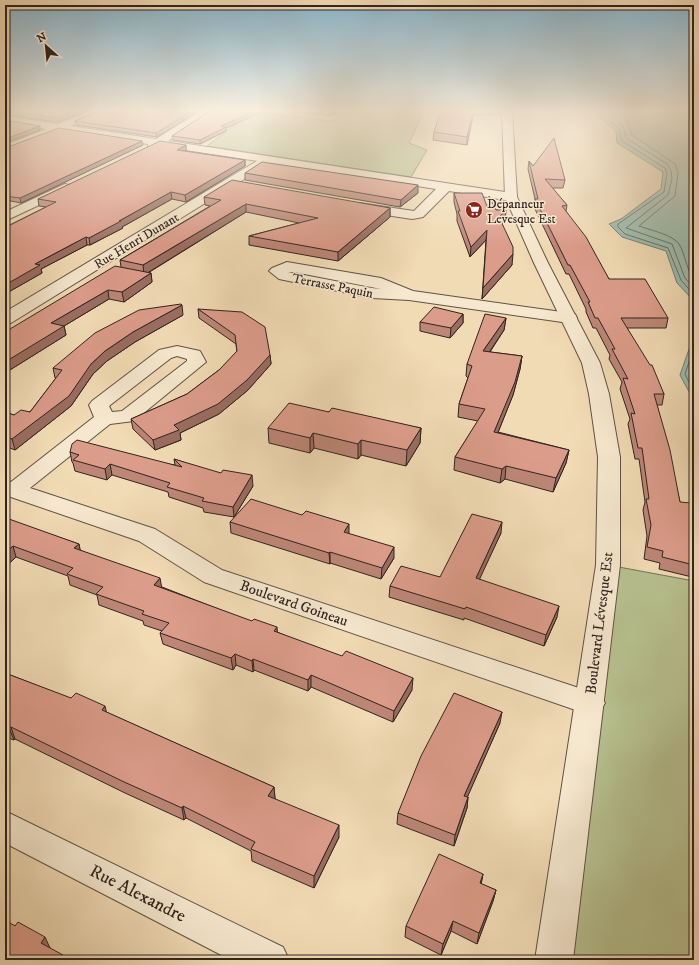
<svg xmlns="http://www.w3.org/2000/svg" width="699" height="965" viewBox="0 0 699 965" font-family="'IM FELL DW Pica',serif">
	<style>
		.green { fill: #b7c190; stroke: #747258 }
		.water { fill: #9bbbad; stroke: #707f74 }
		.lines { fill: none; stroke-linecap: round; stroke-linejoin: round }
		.shore { stroke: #667066; stroke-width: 1 }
		.minor-casing { stroke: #605244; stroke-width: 2 }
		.tertiary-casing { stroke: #605244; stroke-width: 2 }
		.minor { fill: #f6e8cf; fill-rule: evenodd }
		.tertiary { fill: #f6e8cf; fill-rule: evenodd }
		.wall { fill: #bd8677; stroke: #30241f }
		.shaded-wall { fill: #9a6d61; stroke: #30241f }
		.building { fill: #dc9c8a; stroke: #30241f }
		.labels { text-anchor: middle; stroke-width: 3; stroke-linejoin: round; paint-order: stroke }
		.far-poi-label { font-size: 13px; fill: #30241f; stroke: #f6e8cf; text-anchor: start }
		.far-street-label { font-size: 13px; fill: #30241f; stroke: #f6e8cf }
		.street-label { font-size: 15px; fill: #30241f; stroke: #f6e8cf }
		.near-street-label { font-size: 18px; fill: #30241f; stroke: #f6e8cf }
	</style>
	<rect width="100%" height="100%" fill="#f1dbb5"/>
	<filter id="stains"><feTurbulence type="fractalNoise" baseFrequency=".005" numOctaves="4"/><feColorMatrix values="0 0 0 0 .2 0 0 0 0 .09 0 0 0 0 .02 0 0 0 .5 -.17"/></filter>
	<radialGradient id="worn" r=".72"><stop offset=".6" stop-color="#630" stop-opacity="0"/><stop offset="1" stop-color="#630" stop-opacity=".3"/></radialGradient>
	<path class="green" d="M348,111l76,1 -15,31 18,7 -16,27 -204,-31 45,-34 81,9z
		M608,565l86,16v379h-140z"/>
	<path class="water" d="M592,111h102v190l-17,-18 -11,-32 -44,-14 -13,-13 12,-5 40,-30 2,-17 -46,-29 -1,-12z
		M694,335v66l-14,-26z"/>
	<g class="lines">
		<path class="shore" d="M599,111l20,18 3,12 43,27 2,5 -3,19 -46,32v3l7,7 43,14 13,32 13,15
			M606,111l17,15 3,12 41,26 4,7 1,8 -4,16 -42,33 46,16 13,34 9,10
			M615,111l13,11 4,13 43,29 3,9 -3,23 -36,30c11,4 26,7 36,14 10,6 10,30 19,39
			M694,347l-9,27 9,19"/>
		<g class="minor-casing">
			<path id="minor" d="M90,111h14l-33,15 85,13 45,-28h12l-45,30 343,52 6,4 -6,4 -62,-10 -26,26 -5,1 -6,1 -53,-8 -7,-4 7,-4 55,8 22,-22 -166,-26 -259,160 -6,1v-12l252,-151 -98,-15 -7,3 -4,-1v-4l-88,-13 -55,21v-7l41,-16 -41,-7v-6l53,8z
				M459,111h53l-5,3h-43z
				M65,184l4,1 2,3 -2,3 -64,30v-9z
				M287,262l94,16 32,13 156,22 6,1 2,4 -2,4 -6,1 -160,-23 -37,-2 -93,-19 -10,-8 3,-3zM288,272h6l87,17 -9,-1z
				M177,346l23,5 6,11 -72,59 -24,3 -80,64 125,41 67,41 378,125 5,8 -5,8 -10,4 -386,-133 -65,-41 -134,-46v-15l6,2 83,-65 -5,-12 3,-4 67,-51zM177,356l10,3v2l-65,50 -10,1 -3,-6 62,-48z
				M5,811l278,136 6,13h-58l-226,-117z"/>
		</g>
		<g class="tertiary-casing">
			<path id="tertiary" d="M502,111h10l5,86 31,66 52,100 9,31 11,63v108l-47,395h-38l61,-395 2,-108 -9,-63 -7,-31 -48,-100 -29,-66z"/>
		</g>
		<use href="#minor" class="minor"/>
		<use href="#tertiary" class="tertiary"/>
	</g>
	<path class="wall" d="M5,111h81l-28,11 -53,-7z
		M98,111h100l-41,26 -81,-12 -1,-4z
		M210,111h54l-38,17v3l-26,13 -27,-4 -1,-4z
		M292,111h47l-9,5z
		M441,111h33l-1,5 -6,29 -34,-5 1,-8z
		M143,145l-122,58 -15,-3 -1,1v-53z
		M186,145v6l59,9v6l-59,36 -14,-3 -50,28 1,1 -33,17h-3l-46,24 1,4 -37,21v-69l3,1 38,-19 -7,-1 -1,-7z
		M529,161l4,5 32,14 -2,8h-11l15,17 -1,6 43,68 59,39 -2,10h-39l37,66 -2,11h-5l23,97 14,14v55l-2,6 -33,-8 1,-6 -16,-4 3,-23 -4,-26 2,-8 -6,-43h-4l-7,-35 2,-5 -10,-30 2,-7 -13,-23 1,-4 -14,-27h-3l-7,-16v-3l-17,-35h-3l-32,-67 1,-8 -7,-30z
		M245,173l173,20 -18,14 -155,-27z
		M454,193l34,15 8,2h10l-1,10 -3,3 10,42 -30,34 4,-59 -16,17 -13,-36v-7l-3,-12z
		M204,197l186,11v9l-52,44 -89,-16v-9l50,-13 -53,-11 -98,61h3l1,9 -28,20 -15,-3 -45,27 2,9 -61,38 116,-106 -1,-7 90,-54 -5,-1z
		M198,309l72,46 1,9 -23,26 -29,24 -39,19 1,7 -26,10 -22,-21 -2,-10 56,-25 32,-24 18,-18 -1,-8 -37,-26z
		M463,314v9l-13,15 -30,-7v-9z
		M183,315l-48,27 -28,19 -14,13 -22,32 -56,44 -10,-4v-34l9,3 16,-3 26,-34h-1l-2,-10z
		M506,318l-2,12 -14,22 32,4 -2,13 -7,26 -15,37 71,18 -3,13 -13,29 -48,-13 -5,4 -46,-13 1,-13 23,-36 -20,-4 1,-13 9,-26 -2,-2 1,-12z
		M329,412l92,16 -1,15 -14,23 -45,-11 -3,4 -44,-11 -4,5 -41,-10 -1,-15z
		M70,452l105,13 -1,-6 79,27 -19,31 -30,-5 -1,-4 -34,-11 -1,-5 -56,-17 -5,5 -32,-9 -2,-8 -1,-1z
		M5,519l74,25 1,6 82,37 115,45 135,58 -19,32 -82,-35 -3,4 -54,-21 -1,2 -17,-7 -3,5 -70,-26 -3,-11 2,-2 -18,-6 -1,-4 -44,-16 -2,-10 -27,-10 -2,-9 -52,-19 -11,10z
		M230,522l119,12 45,24 -13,21 -51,-16v1l-99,-31z
		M501,533l-22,46 78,38 -13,29 -80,-28v2l-75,-23 1,-11 50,-9z
		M5,673l101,39 168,75 1,12 64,38 -25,51 -62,-27 -1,-10 -65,-33 -2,2 -59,-27 -110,-54 -1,1 -9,-3z
		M500,723l-33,74h1l-1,11 -13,38 -57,-22 1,-11z
		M483,874l-2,10 15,6 -3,11 -16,43 -26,-13 -10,24 -36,-18 1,-11z"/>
	<path class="shaded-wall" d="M76,111h10l-28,11 -1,-4z
		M192,111h6l-41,26 -1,-4z
		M255,111h9l-38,17v3l-26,13v-4l21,-14z
		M332,111h7l-9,5v-4z
		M473,111v5l-6,29v-8z
		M40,126v4l-35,13v-4z
		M142,141l1,4 -122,58 -1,-5z
		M186,145v6l-9,-1z
		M245,160v6l-59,36 -1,-7z
		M418,185v8l-18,14 1,-7z
		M171,192l1,7 -50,28 1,1 -33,17 -1,-7z
		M246,204v8l-102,63 -1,-10z
		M390,208v9l-52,44v-9z
		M506,210l-1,10 -7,7 1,-10z
		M487,230l-1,10 -16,17 1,-10z
		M86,237l1,8 -46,24 1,4 -37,21v-9l30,-21z
		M513,254l-1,11 -30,34 1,-11z
		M151,273l1,9 -28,20 -2,-10z
		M108,290l1,9 -45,27 2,9 -61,38v-11l46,-39z
		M182,305l1,10 -48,27 -28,19 -14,13 -22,32 -56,44 -3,-11 79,-75 14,-13 28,-19z
		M463,314v9l-13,15 1,-10z
		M506,318l-2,12 -22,33 1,-12z
		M270,355l1,9 -23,26 -29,24 -39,19 1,7 -26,10 -2,-10z
		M522,356l-2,13 -7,26 -20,50 1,-13z
		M421,428l-1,15 -14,23 1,-16z
		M313,433l1,15 -4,5v-15z
		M361,440v15l-3,4v-15z
		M569,450l-3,13 -13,29 3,-14z
		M110,464l2,11 -5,5 -2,-11z
		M506,466l-1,13 -5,4 2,-14z
		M252,475l1,11 -19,31 -1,-10z
		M502,522l-1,11 -26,56 1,-11z
		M349,524v11l-5,-3z
		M79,544l2,11 -7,-7z
		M13,546l3,11 -11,10v-14z
		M394,547v11l-13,21 1,-11z
		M330,552v12l-1,-11z
		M160,578l2,11 -8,-4z
		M559,606l-2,11 -13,29 2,-11z
		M277,627l1,12 -4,-8z
		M235,654l1,11 -3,5 -2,-12z
		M253,659l1,11 -1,2 -1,-11z
		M311,675v12l-3,4v-11z
		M413,678l-1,12 -19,32 1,-11z
		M105,706l3,13 -6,-9z
		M502,712l-2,11 -37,84 1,-11z
		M11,727l4,12 -1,1 -5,-12z
		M274,787l1,12 -6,10 -1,-13z
		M468,797l-1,11 -13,38 1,-11z
		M183,806l3,12 -2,2 -2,-12z
		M339,825v12l-25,51v-12z
		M483,874l-2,11 -1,-2z
		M496,890l-3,11 -16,43 2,-11z
		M453,921l-2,10 -10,24 2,-11z
		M45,937l6,13 -10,-7z"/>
	<path class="building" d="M5,111h71l-19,7z
		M98,111h94l-36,22 -81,-12z
		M210,111h45l-34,15 5,1 -26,13 -28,-4z
		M321,111h11l-2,1z
		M441,111h32l-6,26 -33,-5z
		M5,120l35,6 -35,13z
		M59,128l83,13 -122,57 -15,-2v-48z
		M554,138l11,42 -20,-1 22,26 -5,1 24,31 23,42h36l23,39h-47l29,47h2l12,29h-10l16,56 10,52 11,1 3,13v49l-32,-8 1,-6 -16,-4 4,-22 -5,-26h3l-7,-51h-4l-7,-35 4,1 -12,-36 5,1 -16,-30h3l-17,-31h-3l-7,-16h2l-20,-37h-2l-33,-66h3l-9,-38 4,5z
		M160,141l26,4 -9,5 68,10 -60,35 -14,-3 -52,29h2l-32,17 -3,-1 -51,27 5,1 -35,20v-60l3,1 48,-24 -18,-3z
		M262,162l156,23 -17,15 -156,-27z
		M232,180l158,28 -52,44 -89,-16 69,-18 -72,-14 -103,61 -23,-5 101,-60 -17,-3z
		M454,193h28l6,16 1,-13 7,14h10l-7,7 14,30v7l-30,34 4,-58 -16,17 -13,-36h2z
		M115,266l36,7 -29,19 -14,-2 -57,33 13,3 -59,36v-30z
		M181,304l1,1 -49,27 -28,19 -14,13 -22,32 -57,43 -7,-2v-25l9,3 7,-5 9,2 32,-42 -9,-2 42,-35 44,-23z
		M434,307l29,7 -12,14 -31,-6z
		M198,309l44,3 23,15 5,28 -23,25 -29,24 -44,21 5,5 -26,10 -22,-21 56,-25 32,-24 18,-19 -2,-16z
		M485,314l21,4 -23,33 39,5 -7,26 -21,50 75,18 -13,28 -50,-12 -4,3 -47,-12 30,-48 -26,-5 13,-38 -5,-2z
		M289,403l40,9 3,-4 89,20 -14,22 -46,-10 -3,4 -45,-11 -3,5 -42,-10z
		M77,440l105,27 -8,-8 47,14 2,-3 29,5 -19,32 -31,-6 2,-3 -37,-11 3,-4 -60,-19 -5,5 -32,-9 6,-5 -9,-3 2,-8z
		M251,499l51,16 4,-4 43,13 -5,8 50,15 -12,21 -52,-16 -1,1 -99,-31z
		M472,514l30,8 -26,56 83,28 -13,29 -80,-28 -1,2 -75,-23 11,-20 39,11z
		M5,519l2,1 2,-1 70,25 -5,4 86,30 -6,7 98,36 2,-2 23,8 -3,4 68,25 4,-5 67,27 -19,33 -83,-36 -3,5 -55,-21 -1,2 -17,-7 -4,4 -71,-25 9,-10 -27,-9 2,-3 -48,-17 7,-7 -36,-13 6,-6 -60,-22 -8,7z
		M5,673l66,25 5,-5 29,13 -3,4 172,77 -6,9 71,29 -25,51 -63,-27 4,-7 -72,-36 -1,2 -60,-27 -111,-54 -2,1 -4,-2z
		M454,693l48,19 -38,84 4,1 -13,38 -57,-22 23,-57z
		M439,854l44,20 -3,9 16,7 -17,43 -26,-12 -10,23 -37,-18z
		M5,920l10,6 3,-4 27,15 -4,6 31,17h-67z
		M84,957l6,3h-8z"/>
	<linearGradient id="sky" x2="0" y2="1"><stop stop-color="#89b7d0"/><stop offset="0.45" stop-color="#f9efde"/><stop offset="1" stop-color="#f9efde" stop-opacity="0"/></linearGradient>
	<rect width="699" height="246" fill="url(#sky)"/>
	<defs>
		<g id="supermarket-disc" transform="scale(0.9)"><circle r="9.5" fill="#8f2418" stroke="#f6e8cf"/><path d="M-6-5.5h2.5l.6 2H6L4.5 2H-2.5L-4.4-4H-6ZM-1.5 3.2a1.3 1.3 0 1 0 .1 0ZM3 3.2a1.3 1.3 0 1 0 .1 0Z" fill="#fff"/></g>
	</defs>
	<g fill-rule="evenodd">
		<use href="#supermarket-disc" x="474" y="210"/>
	</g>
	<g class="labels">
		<g class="far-poi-label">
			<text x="487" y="208">Dépanneur<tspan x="487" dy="15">Levesque Est</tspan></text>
		</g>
		<g class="far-street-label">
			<text transform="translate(136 240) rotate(-31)" y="5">Rue Henri Dunant</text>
			<text transform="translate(333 285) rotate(11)" y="5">Terrasse Paquin</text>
		</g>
		<g class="street-label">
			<text transform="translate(294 603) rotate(19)" y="5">Boulevard Goineau</text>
			<text transform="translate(599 623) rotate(-83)" y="5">Boulevard Lévesque Est</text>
		</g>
		<g class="near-street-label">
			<text transform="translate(138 893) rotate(27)" y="6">Rue Alexandre</text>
		</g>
	</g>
	<rect width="699" height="965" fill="none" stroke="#f1dbb5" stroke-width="20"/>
	<rect x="6" y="6" width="687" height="953" fill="none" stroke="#30241f" stroke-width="2"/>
	<rect x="10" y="10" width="679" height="945" fill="none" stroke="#30241f"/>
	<g transform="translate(46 46) rotate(333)" stroke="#f6e8cf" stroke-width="3" paint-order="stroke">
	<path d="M0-3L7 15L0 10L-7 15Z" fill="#30241f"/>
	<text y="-6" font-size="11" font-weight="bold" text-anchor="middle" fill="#30241f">N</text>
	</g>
	<rect width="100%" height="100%" filter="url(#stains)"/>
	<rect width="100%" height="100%" fill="url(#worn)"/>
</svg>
